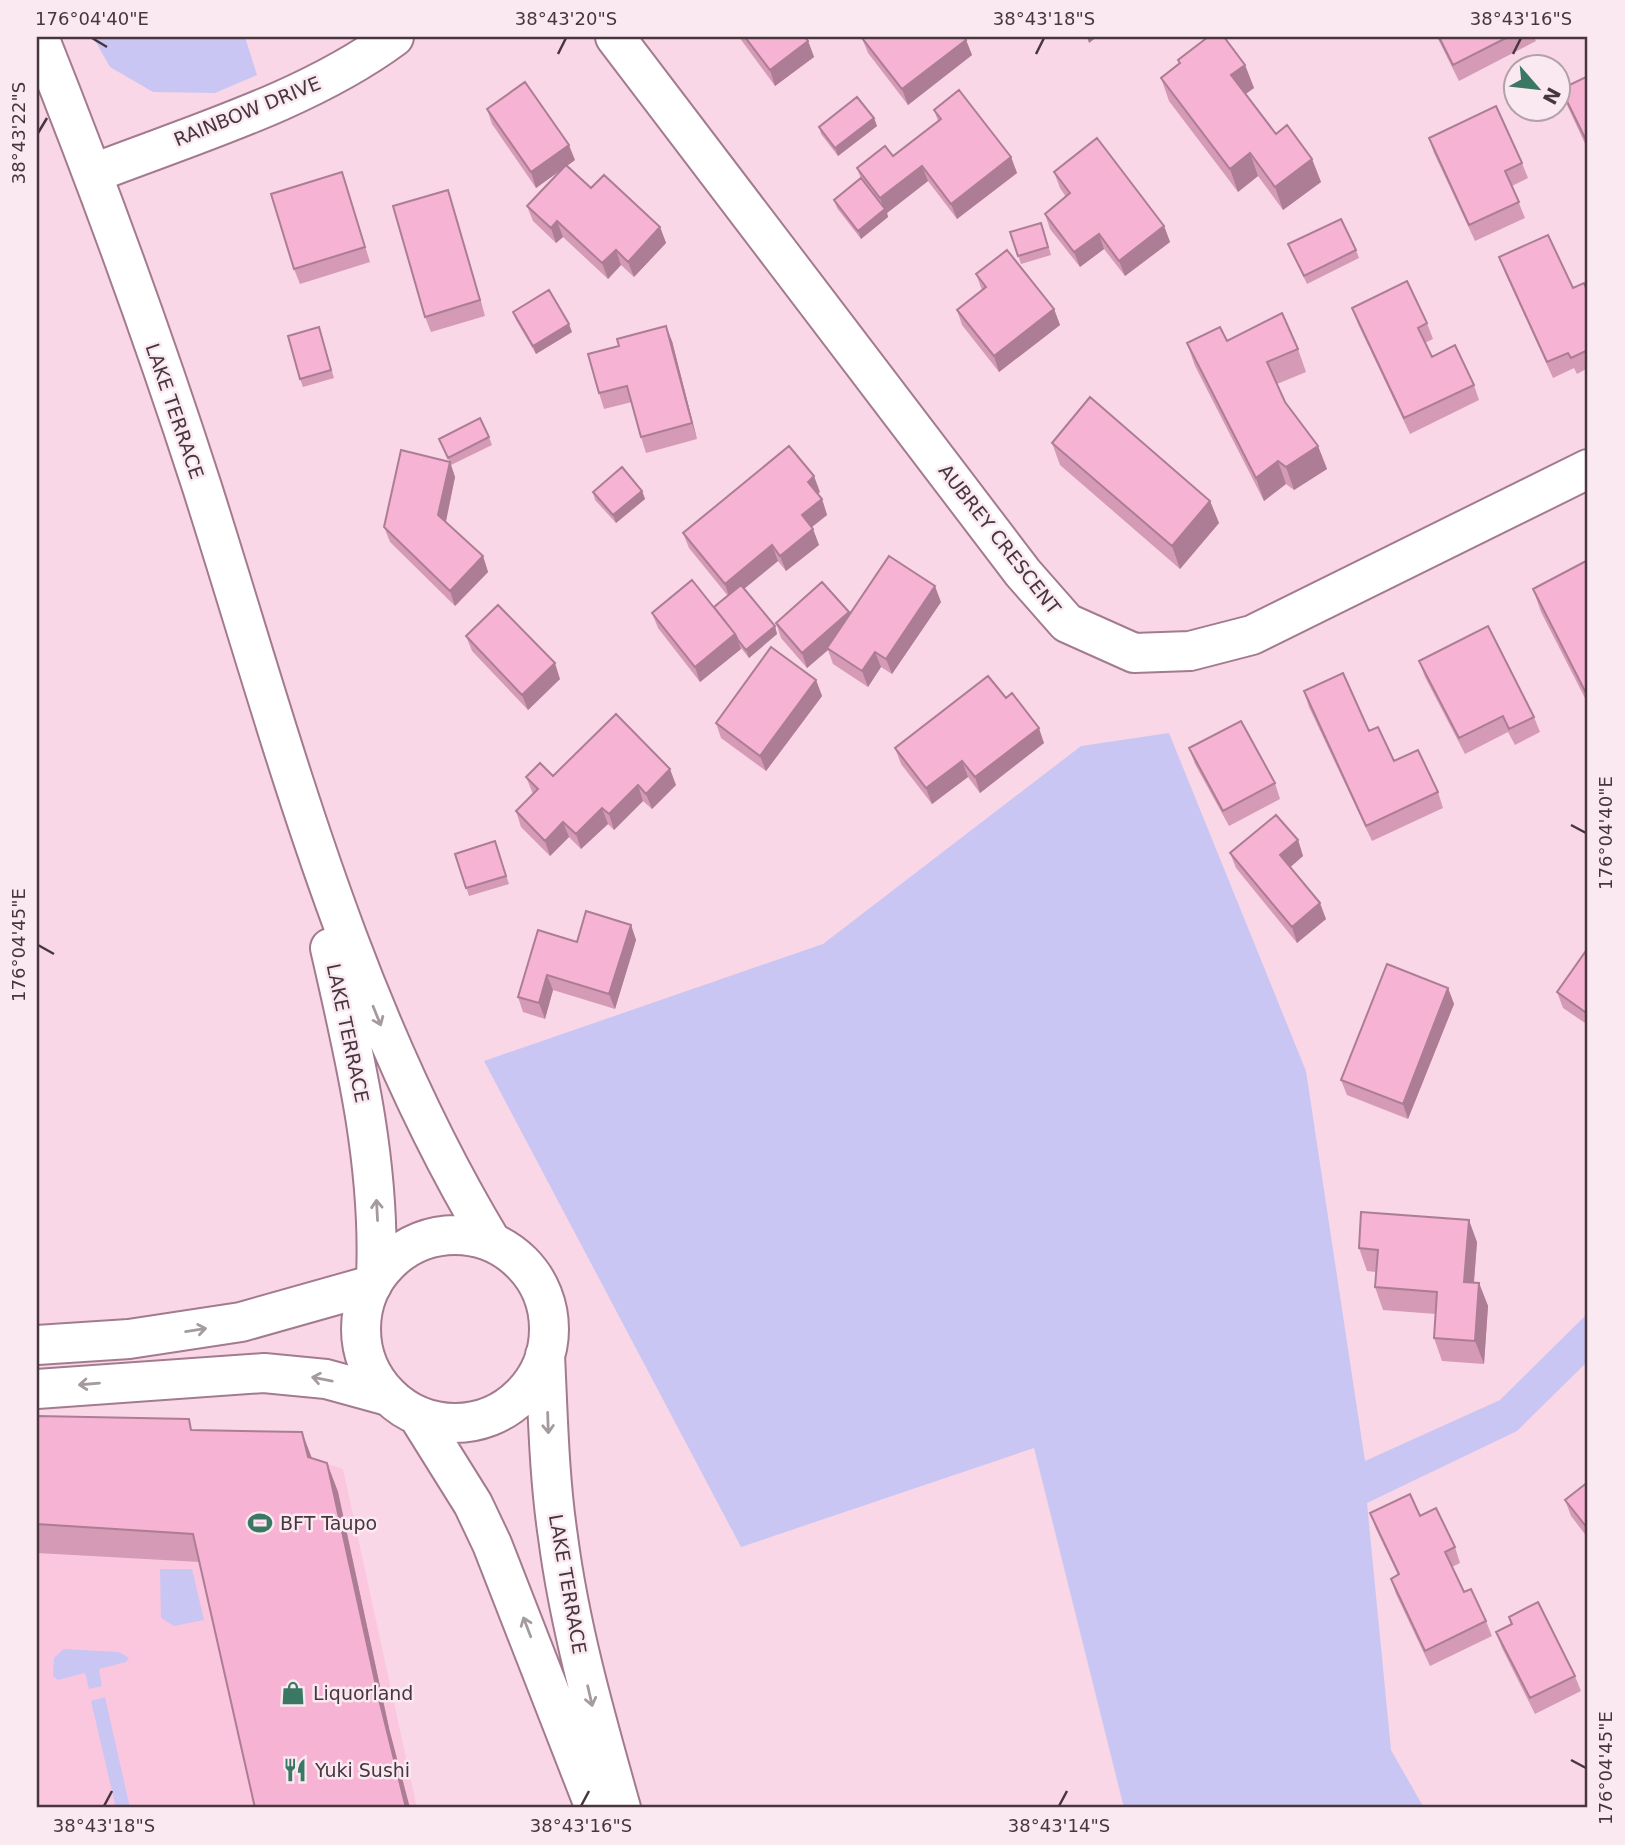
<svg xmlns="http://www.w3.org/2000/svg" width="1625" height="1845" viewBox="0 0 1625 1845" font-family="'DejaVu Sans',sans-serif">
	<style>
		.built { fill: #fac7df }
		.green { fill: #c9c6f3 }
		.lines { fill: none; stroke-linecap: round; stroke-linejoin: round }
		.minor-casing { stroke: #a37b8e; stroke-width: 42 }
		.major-casing { stroke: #a37b8e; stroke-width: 42 }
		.minor { stroke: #fff; stroke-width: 38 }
		.major { stroke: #fff; stroke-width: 38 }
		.wall { fill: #d49ab6 }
		.shaded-wall { fill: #ac7d94 }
		.building { fill: #f6b3d4; stroke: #ac7d94; stroke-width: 2 }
		.oneway { stroke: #a49a9f }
		.ticks { fill: none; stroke: #48363f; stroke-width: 2.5 }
		.labels { text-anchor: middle; stroke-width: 5; stroke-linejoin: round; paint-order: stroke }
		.street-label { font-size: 19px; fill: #48363f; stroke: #fbe9f1 }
		.poi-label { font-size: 19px; fill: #48363f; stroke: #fbe9f1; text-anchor: start }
		.neatline { fill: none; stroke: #48363f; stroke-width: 2.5 }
		.ticks-label { font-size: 18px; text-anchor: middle; fill: #48363f }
	</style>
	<rect width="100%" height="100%" fill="#fad7e7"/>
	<path class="built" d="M244,1437l99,32 74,339h-380v-367z"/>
	<path class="green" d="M93,37h152l12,38 -42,18 -62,-1 -43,-25z
		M1169,733l137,338 59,390 135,-61 88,-87v48l-71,70 -150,72 24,247 33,58h-300l-90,-360 -293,99 -257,-486 339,-117 258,-198z
		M160,1569h32l12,51 -30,6 -13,-8z
		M64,1649l55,3 10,6 -3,4 -27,7 3,17 -13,3 -4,-16 -27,7 -5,-4 1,-18z
		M105,1697l25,111h-14l-25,-107z"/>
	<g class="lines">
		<g class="minor-casing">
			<path id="minor" d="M615,37l408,536 44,50 67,30 56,-2 62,-16 336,-166
				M94,173c98,-38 215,-73 300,-136
				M37,1345l92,-6 112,-17 131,-37
				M37,1389l227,-16 62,6 62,17"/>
		</g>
		<g class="major-casing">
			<path id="major" d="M39,37c59,148 114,298 163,450 82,258 148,520 289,754
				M330,948c25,109 51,217 46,330
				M361 1329a94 94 0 1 1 188 0a94 94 0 1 1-188 0Z
				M545,1355c3,61 4,122 13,182 12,92 38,182 63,271
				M418,1416l55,88 19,40 103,264"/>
		</g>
		<use href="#minor" class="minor"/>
		<use href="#major" class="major"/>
	</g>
	<path class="wall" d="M739,37h66l3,4 6,16 -39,29z
		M1437,37h97l2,4 -77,40z
		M862,38l104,2 6,15 -64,50 -40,-52z
		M1178,60l67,5 9,23 -9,6 31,40 36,25 9,23 -38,28 -25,-34 -20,16 -69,-91 -8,-23 18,-14z
		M1588,76v74l-21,-45 -6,-16z
		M487,109l88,51 -8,6 24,22 69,39 6,16 -32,34 -13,-12 -13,14 -45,-42 -7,6 -23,-22 -6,-15 35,-37 -26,19 -44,-64z
		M934,110l77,47 6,16 -60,46 -29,-38 -41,32 1,4 -27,22 -24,-31 -3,-8 27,-21 -4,-11 36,-12 45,-35z
		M874,118l3,8 -39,30 -17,-22 -2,-7z
		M1429,138l93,25 6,15 -16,8 13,32 -50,23 -41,-88z
		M1054,172l110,54 6,16 -45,34 -21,-27 -24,18 -30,-38 -5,-15 21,-17 -6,-9z
		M347,187l23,75 -70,22 -6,-15z
		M448,190l5,16 32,110 -54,16 -6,-15z
		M1044,230l7,25 -30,9 -11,-32z
		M1288,244l68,6 3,8 -52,26z
		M1499,257l74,31 15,5v75l-11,6 -3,-6 -21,10 -48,-105z
		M976,274l78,35 6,16 -61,47 -37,-47 -5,-15 25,-20z
		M1352,308l75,15 6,16 -8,4 7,14 42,28 5,15 -69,34 -52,-110z
		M513,312l59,20 -36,22 -20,-34z
		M319,327l15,51 -31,9 -3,-8z
		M672,341l25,98 -51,14 -5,-16 -9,-35 -28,7 -5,-16z
		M1227,341l71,8 8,23 -29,12 8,18 33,44 9,23 -33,21 -8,-6 -22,17 -69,-135 -8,-23z
		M489,437l3,8 -41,20 4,12 -9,45 37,34 5,16 -33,34 -65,-64 -6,-15 65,-66 -10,-22z
		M1052,443l158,58 9,22 -39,46 -120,-104z
		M642,491l3,8 -29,24 -21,-23 -2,-8z
		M820,492l-3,2 5,5 5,16 -15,12 7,18 -33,26 -8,-10 -34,28 31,37 2,8 -28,24 -8,-10v1l-41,33 -42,-54 -6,-15 62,-6 14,-11 -39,-48 -6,-15z
		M1588,560v144l-47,-92 -8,-23z
		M941,602l-49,72 -11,-7 -13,20 -35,-23 -5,-14 -21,18 -26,-30 -5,-15 73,-11 1,3z
		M466,636l94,43 -32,31 -56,-59z
		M1419,661l115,56 6,15 -25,13 -7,-13 -43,22 -40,-77z
		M816,680l6,16 -56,75 -45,-33 -5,-15z
		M1304,691l65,40 25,30 44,31 5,16 -71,33 -63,-134z
		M1006,698l38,45 -64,50 -12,-16 -36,27 -31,-40 -6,-16z
		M1189,748l86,35 5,16 -51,27 -34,-62z
		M553,776l123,9 -24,24 -9,-8 -29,29 -6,-6 -27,25 -12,-12 -19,19 -29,-29 -5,-16 17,-17 -7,-17z
		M1298,840l5,16 -13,11 36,52 -29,24 -61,-75 -6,-15z
		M495,841l14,43 -40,12 -14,-42z
		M631,925l5,15 -21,69 -62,-19 -8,29 -22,-7 -5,-15 59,-55z
		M1588,948v77l-25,-17 -6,-16z
		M1448,988l6,16 -46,115 -61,-24 -6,-15z
		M1477,1242l-3,41h5l9,23 -4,58 -42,-3 -8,-23 2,-24 -53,-4 -8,-23 1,-15 -9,-1 -8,-23z
		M37,1416l156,14 134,33 11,29 51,236 -189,-166 -163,-9z
		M1588,1482v56l-17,-22 -6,-16z
		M1370,1513l50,3 35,31 5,16 -8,4 12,25 22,29 6,15 -62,30 -34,-72 -5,-15 7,-4 -22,-46z
		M1509,1617l66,59 6,15 -46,23 -33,-66 -6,-16 15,-7z"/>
	<path class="shaded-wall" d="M1087,37h10l-8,6z
		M966,40l6,15 -64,50 -6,-16z
		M808,41l6,16 -39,29 -5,-16z
		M1245,65l9,23 -14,10 -9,-23z
		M874,118l3,8 -39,30 -3,-8z
		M569,145l6,15 -39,28 -5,-16z
		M1250,153l8,23 -20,16 -8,-23z
		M1011,157l6,16 -60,46 -6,-15z
		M1312,159l9,23 -38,28 -8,-23z
		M922,166l6,15 -41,32 1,4 -27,22 -3,-8 26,-21 -4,-12z
		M448,190l5,16 32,110 -5,-16z
		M557,221l6,16 -7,6 -5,-15z
		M1164,226l6,16 -45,34 -6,-15z
		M660,227l6,16 -32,34 -6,-15z
		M1099,234l5,15 -24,18 -6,-15z
		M616,250l5,15 -13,14 -6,-16z
		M1054,309l6,16 -61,47 -5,-16z
		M569,324l3,8 -36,22 -3,-8z
		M666,326l6,15 25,98 -5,-16z
		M1318,446l9,23 -33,21 -8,-23z
		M1278,461l8,23 -22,17 -8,-23z
		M450,462l5,15 -11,53 -6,-15z
		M814,476l6,16 -7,5 -5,-15z
		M642,491l3,8 -29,24 -3,-8z
		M822,499l5,16 -19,15 -6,-15z
		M1210,501l9,22 -39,46 -8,-23z
		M813,529l6,16 -33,26 -6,-15z
		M772,545l6,16 -48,39 -5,-16z
		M483,556l5,16 -33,34 -5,-15z
		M935,586l6,16 -49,72 -6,-15z
		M849,612l5,15 -27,21 1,2 -21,18 -5,-15z
		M775,626l2,8 -28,24 -3,-8z
		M735,634l6,15 -41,33 -5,-15z
		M875,652l6,15 -13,20 -6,-16z
		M555,663l5,16 -32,31 -6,-15z
		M816,680l6,16 -56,75 -6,-15z
		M1039,728l5,15 -64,50 -5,-16z
		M962,761l6,16 -36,27 -6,-16z
		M670,769l6,16 -24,24 -6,-15z
		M638,785l5,16 -29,29 -5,-16z
		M602,808l6,16 -27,25 -5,-15z
		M563,822l6,15 -19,19 -5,-15z
		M1298,840l5,16 -17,15 -6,-16z
		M1320,903l6,16 -29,24 -5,-16z
		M631,925l5,15 -21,69 -6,-15z
		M547,975l6,15 -8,29 -6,-16z
		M1448,988l6,16 -46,115 -5,-15z
		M1469,1220l8,22 -5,63 -8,-23z
		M1479,1283l9,23 -4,58 -9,-23z
		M302,1432l11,29 -5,-4z
		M327,1463l11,29 51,236 21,80h-4l-27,-109z"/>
	<path class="building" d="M745,37h60l3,4 -38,29z
		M864,37h100l2,3 -64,49 -40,-51z
		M1208,37h16l21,28 -14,10 45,59 11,-9 25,34 -37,28 -25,-34 -20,16 -69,-91 19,-15 -2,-3z
		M1439,37h69l-55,28z
		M1588,76v63l-2,1 -25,-51z
		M525,82l44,63 -38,27 -44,-63z
		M959,90l52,67 -60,47 -29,-38 -42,32 -23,-30 28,-22 8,10 48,-37 -7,-9z
		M857,97l17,21 -39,30 -16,-21z
		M1496,106l26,57 -17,8 14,31 -50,23 -40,-87z
		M1097,138l67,88 -45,35 -20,-27 -25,18 -29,-38 25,-21 -16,-21z
		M566,165l25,23 13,-13 56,52 -32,35 -12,-12 -14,13 -45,-42 -6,7 -24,-22z
		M342,172l23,75 -71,22 -23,-75z
		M861,178l24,31 -27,22 -24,-31z
		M448,190l32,110 -55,17 -32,-111z
		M1341,219l15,31 -52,26 -16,-32z
		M1041,223l7,24 -30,9 -8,-24z
		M1548,235l25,53 11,-5 4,10v57l-17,8 -3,-5 -21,9 -48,-105z
		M1007,250l47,59 -60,47 -37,-46 29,-23 -10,-13z
		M1407,281l20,42 -9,5 14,29 23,-12 19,40 -70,33 -52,-110z
		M549,290l20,34 -36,22 -20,-34z
		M1282,313l16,36 -31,13 18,40 33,44 -32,21 -8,-6 -22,17 -69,-135 33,-16 7,14z
		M666,326l26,97 -51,14 -14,-51 -28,7 -11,-39 31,-8 -2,-7z
		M319,327l12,43 -31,9 -12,-43z
		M1090,397l120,104 -38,45 -120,-103z
		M480,418l9,19 -41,21 -9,-19z
		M789,446l25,30 -6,6 14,17 -20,16 11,14 -33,27 -8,-11 -47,39 -42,-51z
		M401,450l49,12 -12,53 45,41 -33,35 -66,-64z
		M622,467l20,24 -29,24 -20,-23z
		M889,556l46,30 -49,73 -11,-7 -13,19 -35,-23z
		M1588,560v137l-55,-108z
		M692,580l43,54 -40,33 -43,-54z
		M822,582l27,30 -47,41 -26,-30z
		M741,585l34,41 -29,24 -8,-10 -3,-6 -21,-27z
		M498,605l57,58 -33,32 -56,-59z
		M1488,626l46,91 -25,12 -6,-13 -44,22 -40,-77z
		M771,647l45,33 -56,76 -44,-33z
		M1343,673l26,58 9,-4 16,34 24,-11 20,42 -72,34 -62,-135z
		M988,676l18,22 6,-5 27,35 -64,49 -13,-16 -36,27 -31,-40z
		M616,714l54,55 -24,25 -8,-9 -29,29 -7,-6 -26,26 -13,-12 -18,19 -29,-30 22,-22 -12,-12 14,-14 13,13z
		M1241,721l34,62 -52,28 -34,-63z
		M1276,815l22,25 -18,15 40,48 -28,24 -62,-74z
		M495,841l11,35 -40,12 -11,-34z
		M586,911l45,14 -22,69 -62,-19 -8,28 -21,-6 20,-67 39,12z
		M1588,948v66l-31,-22z
		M1387,964l61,24 -45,116 -62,-24z
		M1361,1212l108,8 -5,62 15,1 -4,58 -41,-3 3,-46 -62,-5 3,-37 -19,-2z
		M37,1416l152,3 2,11 111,2 6,25 19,6 52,236 27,109h-151l-62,-274 -156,-10z
		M1588,1482v47l-23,-29z
		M1410,1494l10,22 16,-8 19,39 -10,5 19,40 7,-3 15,32 -61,30 -34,-72 8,-5 -29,-61z
		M1538,1602l37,74 -45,22 -34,-66 16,-8 -3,-7z"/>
	<defs><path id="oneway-shaft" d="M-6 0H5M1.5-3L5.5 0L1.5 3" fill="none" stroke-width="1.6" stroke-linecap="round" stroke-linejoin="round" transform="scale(1.75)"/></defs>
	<g class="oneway">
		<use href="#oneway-shaft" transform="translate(377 1016) rotate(68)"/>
		<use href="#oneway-shaft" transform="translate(377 1210) rotate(-93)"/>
		<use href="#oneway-shaft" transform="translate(196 1330) rotate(-9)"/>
		<use href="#oneway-shaft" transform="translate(322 1379) rotate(-169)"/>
		<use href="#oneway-shaft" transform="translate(89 1384) rotate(175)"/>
		<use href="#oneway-shaft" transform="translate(548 1423) rotate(88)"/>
		<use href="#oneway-shaft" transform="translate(527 1627) rotate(-111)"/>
		<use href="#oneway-shaft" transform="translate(590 1696) rotate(77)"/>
	</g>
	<path class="ticks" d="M92,38l15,9M558,54l8,-16M1036,54l8,-16M1513,54l8,-16M38,133l9,-15M1571,825l15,8M38,945l16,9M1571,1760l15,8M104,1806l8,-15M581,1806l8,-15M1059,1806l8,-15"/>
	<defs>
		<g id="stadium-bare" transform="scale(1.89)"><path d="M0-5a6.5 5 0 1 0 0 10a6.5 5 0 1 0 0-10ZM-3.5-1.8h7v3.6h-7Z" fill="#3b7863" stroke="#fbe9f1" stroke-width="2.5" paint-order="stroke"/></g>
		<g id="shop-bare" transform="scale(1.89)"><path d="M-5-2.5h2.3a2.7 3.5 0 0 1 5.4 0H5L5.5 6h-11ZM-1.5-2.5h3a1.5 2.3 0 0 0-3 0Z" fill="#3b7863" stroke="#fbe9f1" stroke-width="2.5" paint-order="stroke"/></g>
		<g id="restaurant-bare" transform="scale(1.89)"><path d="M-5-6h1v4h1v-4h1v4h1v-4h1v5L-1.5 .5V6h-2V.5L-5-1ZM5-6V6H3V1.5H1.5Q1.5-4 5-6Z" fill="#3b7863" stroke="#fbe9f1" stroke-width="2.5" paint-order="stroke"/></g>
	</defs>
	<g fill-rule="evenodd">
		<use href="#stadium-bare" x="260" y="1523"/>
		<use href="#shop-bare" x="293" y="1693"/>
		<use href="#restaurant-bare" x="295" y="1770"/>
	</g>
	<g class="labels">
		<g class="street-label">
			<text transform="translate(247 111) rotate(-22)" y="7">RAINBOW DRIVE</text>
			<text transform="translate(175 411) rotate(71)" y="7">LAKE TERRACE</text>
			<text transform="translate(1000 539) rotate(52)" y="7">AUBREY CRESCENT</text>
			<text transform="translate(348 1033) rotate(78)" y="7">LAKE TERRACE</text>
			<text transform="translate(568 1584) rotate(80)" y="7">LAKE TERRACE</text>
		</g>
		<g class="poi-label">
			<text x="280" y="1530">BFT Taupo</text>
			<text x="313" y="1700">Liquorland</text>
			<text x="315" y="1777">Yuki Sushi</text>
		</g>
	</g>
	<rect width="1625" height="1845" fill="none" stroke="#fbe9f1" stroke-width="77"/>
	<g transform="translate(1537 88) rotate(118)"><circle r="33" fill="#fbe9f1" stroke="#b3a1aa" stroke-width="2"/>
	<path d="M0-5L12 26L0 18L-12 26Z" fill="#3b7863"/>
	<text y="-10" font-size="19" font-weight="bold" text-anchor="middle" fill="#48363f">N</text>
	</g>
	<rect x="38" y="38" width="1548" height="1768" class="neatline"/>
	<g class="ticks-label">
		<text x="92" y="25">176°04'40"E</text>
		<text x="566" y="25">38°43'20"S</text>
		<text x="1044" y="25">38°43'18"S</text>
		<text x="1521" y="25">38°43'16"S</text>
		<text transform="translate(19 133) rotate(-90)" y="6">38°43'22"S</text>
		<text transform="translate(1606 833) rotate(-90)" y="6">176°04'40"E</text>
		<text transform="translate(19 945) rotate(-90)" y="6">176°04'45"E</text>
		<text transform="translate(1606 1768) rotate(-90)" y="6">176°04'45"E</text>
		<text x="104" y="1832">38°43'18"S</text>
		<text x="581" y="1832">38°43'16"S</text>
		<text x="1059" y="1832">38°43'14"S</text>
	</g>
</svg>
